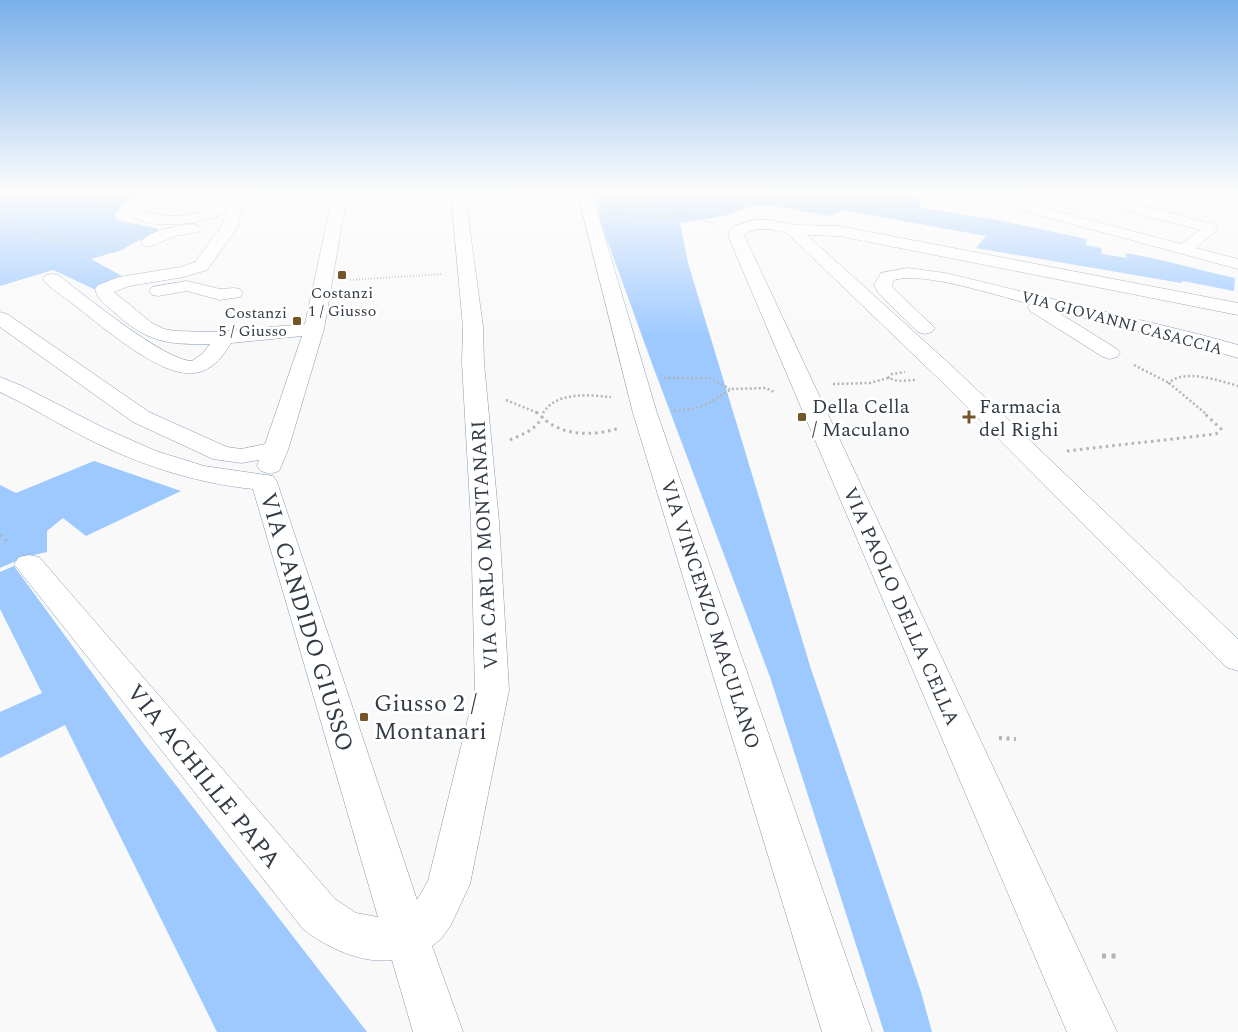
<svg xmlns="http://www.w3.org/2000/svg" width="1238" height="1032" viewBox="0 0 1238 1032" font-family="Spectral,serif">
	<style>
		.green { fill: #9dc9ff }
		.lines { fill: none; stroke-linecap: round; stroke-linejoin: round }
		.minor-casing { stroke: #869ab4; stroke-width: 1 }
		.path-far4 { stroke: #b1b5b8; stroke-width: 2; stroke-dasharray: 1 2; stroke-linecap: butt }
		.path-far3 { stroke: #b1b5b8; stroke-width: 2.5; stroke-dasharray: 2 2.5; stroke-linecap: butt }
		.path-far2 { stroke: #b1b5b8; stroke-width: 3; stroke-dasharray: 2.5 4; stroke-linecap: butt }
		.path-far1 { stroke: #b1b5b8; stroke-width: 4; stroke-dasharray: 3 4.5; stroke-linecap: butt }
		.path { stroke: #b1b5b8; stroke-width: 5; stroke-dasharray: 4 5.5; stroke-linecap: butt }
		.minor { fill: #fff; fill-rule: evenodd }
		.poi-dot { fill: #74562a; stroke: #fff; stroke-width: 2 }
		.labels { text-anchor: middle; stroke-width: 5; stroke-linejoin: round; paint-order: stroke }
		.far-poi-label { font-size: 16px; fill: #333c46; stroke: #fff }
		.far-street-label { font-size: 16px; fill: #333c46; stroke: #fff }
		.poi-label { font-size: 20px; fill: #333c46; stroke: #fff; text-anchor: start }
		.street-label { font-size: 20px; fill: #333c46; stroke: #fff }
		.near-street-label { font-size: 24px; fill: #333c46; stroke: #fff }
		.near-poi-label { font-size: 24px; fill: #333c46; stroke: #fff; text-anchor: start }
	</style>
	<rect width="100%" height="100%" fill="#f9f9f9"/>
	<path class="green" d="M0,194h141l-15,8 -11,11 2,7 39,8 4,5 -27,10 -11,7 -31,9 31,17 -15,6 -9,9 -45,-21 -53,16z
		M594,194h164l15,2 6,-2h106l30,3 7,3 -2,8 73,11 94,20 -1,6 15,3 1,6 25,4 -2,-5c37,6 73,17 110,25l-1,13 -51,-10 -2,2 -205,-35 10,-12 -144,-26 -11,6 -57,-10h-22l-28,10 -44,7 8,40 123,406 110,323 11,40h-48l-114,-355 -116,-308 -52,-143z
		M94,461l87,30 -95,45 -23,-18 -16,13v21l-22,5 -25,11v-83l16,8z
		M14,566l130,178 223,288h-150l-152,-307 -65,33v-46l42,-19 -42,-84v-37z"/>
	<g class="lines">
		<g class="minor-casing">
			<path id="minor" d="M143,194h17l-15,11 -3,4c22,12 57,7 79,-4 13,-7 11,-11 28,-11l1,2 -11,10 3,3 -5,19 -30,42 -23,7 -55,9 -15,6 38,31 12,6 11,2 39,1 91,-8 28,-130h14l-23,135 -36,121 -9,21 -9,3 -9,-3 -4,-5 2,-6 -18,3 -28,-4 -80,-37 -133,-95v-15l7,2 142,98 78,35 14,2 24,-5 37,-108 -71,7c-10,17 -23,32 -45,30 -33,-2 -87,-49 -113,-69 -10,-8 -23,-15 -30,-25l3,-4 6,-1 6,1c25,19 107,86 134,86l10,-7 8,-10c-42,1 -64,-2 -96,-32 -8,-7 -16,-12 -19,-23l3,-4 21,-8 62,-10 14,-5 26,-35 5,-14c-22,10 -82,21 -99,-2l7,-12z
				M451,194h14l18,133 1,36 15,159 10,168 -39,194 -19,41 -10,14 -9,7 31,86h-50l-21,-72c-31,4 -66,-13 -89,-31l-289,-365 5,-7 10,-2 10,2 296,342 21,14 22,4 -125,-428c-58,-6 -113,-24 -165,-50 -30,-15 -58,-33 -88,-47v-15l22,9 82,42 52,23 48,15 69,10 4,6 140,418 11,-19 47,-191 -4,-168 -9,-159 1,-36z
				M578,194h14l65,219 215,619h-50l-189,-619z
				M911,194h81l189,50 19,-14 -120,-32 -2,-3 20,-1 114,30 5,6 -21,18 42,11v10l-258,-70c-12,4 -61,5 -69,-5z
				M754,220h17l23,5 45,1 399,77v12l-399,-79 -32,-1 147,133 284,271v32l-12,-4 -288,-289 -151,-145c-14,-4 -31,-7 -43,2l373,797h-50l-338,-794 -1,-4 7,-8z
				M193,224l5,2 3,3 -3,3 -23,4 -26,11 -6,-2 -2,-3c9,-13 38,-16 52,-18z
				M908,268l37,5 257,62 36,10v13l-50,-15 -132,-32 61,38 3,4 -3,4 -7,2 -7,-2 -73,-46 -2,-4 2,-3c-32,-8 -107,-33 -136,-24l-2,5 1,3 42,40 -3,4 -7,2 -7,-2 -39,-38 -5,-9 7,-12z
				M187,281l33,8 14,-1 6,1 3,4 -3,4 -20,3 -33,-9 -29,5 -6,-1 -3,-4 3,-4z"/>
		</g>
		<path class="path-far4" d="M88,194l18,13h5
			M1211,204l27,1
			M615,210l41,-16
			M618,220l68,-4 30,8
			M0,222l44,14 14,7 43,3 22,-4
			M350,280l91,-6"/>
		<path class="path-far3" d="M1134,365l35,18
			M664,378h45l21,11
			M888,378l4,-4 13,-2
			M833,384l37,-1 18,-5 10,3 17,-1
			M506,400l32,13
			M674,411l22,-3 13,-5 22,-14 35,-1 8,4
			M543,413c14,-22 46,-18 68,-16
			M1205,413l-36,-30c15,-15 51,-2 69,3"/>
		<path class="path-far2" d="M536,412c5,3 7,7 12,10 21,15 48,13 72,6
			M510,440c15,-7 29,-11 34,-28
			M1067,451l149,-17 5,-5 -18,-17
			M0,535l9,8"/>
		<path class="path-far1" d="M999,738l17,1"/>
		<path class="path" d="M1102,956h14"/>
		<use href="#minor" class="minor"/>
	</g>
	<linearGradient id="sky" x2="0" y2="1"><stop stop-color="#79b0ea"/><stop offset="0.57" stop-color="#fcfcfc"/><stop offset="1" stop-color="#fcfcfc" stop-opacity="0"/></linearGradient>
	<rect width="1238" height="338" fill="url(#sky)"/>
	<g class="poi-dot">
		<rect x="337" y="270" width="10" height="10" rx="2.5"/>
		<rect x="292" y="316" width="10" height="10" rx="2.5"/>
		<rect x="797" y="412" width="10" height="10" rx="2.5"/>
		<path d="M966.5 409.5h5v5h5v5h-5v5h-5v-5h-5v-5h5z"/>
		<rect x="359" y="712" width="10" height="10" rx="2.5"/>
	</g>
	<g class="labels">
		<g class="far-poi-label">
			<text x="342" y="298">Costanzi<tspan x="342" dy="18">1 / Giusso</tspan></text>
			<text x="287" y="318" text-anchor="end">Costanzi<tspan x="287" dy="18">5 / Giusso</tspan></text>
		</g>
		<g class="far-street-label">
			<text transform="translate(1122 322) rotate(15)" y="6">VIA GIOVANNI CASACCIA</text>
		</g>
		<g class="poi-label">
			<text x="812" y="413">Della Cella<tspan x="812" dy="23">/ Maculano</tspan></text>
			<text x="979" y="413">Farmacia<tspan x="979" dy="23">del Righi</tspan></text>
		</g>
		<g class="street-label">
			<text transform="translate(484 545) rotate(-93)" y="7">VIA CARLO MONTANARI</text>
			<text transform="translate(902 606) rotate(66)" y="7">VIA PAOLO DELLA CELLA</text>
			<text transform="translate(711 614) rotate(72)" y="7">VIA VINCENZO MACULANO</text>
		</g>
		<g class="near-street-label">
			<text transform="translate(307 622) rotate(73)" y="8">VIA CANDIDO GIUSSO</text>
			<text transform="translate(204 776) rotate(51)" y="8">VIA ACHILLE PAPA</text>
		</g>
		<g class="near-poi-label">
			<text x="374" y="711">Giusso 2 /<tspan x="374" dy="28">Montanari</tspan></text>
		</g>
	</g>
</svg>
